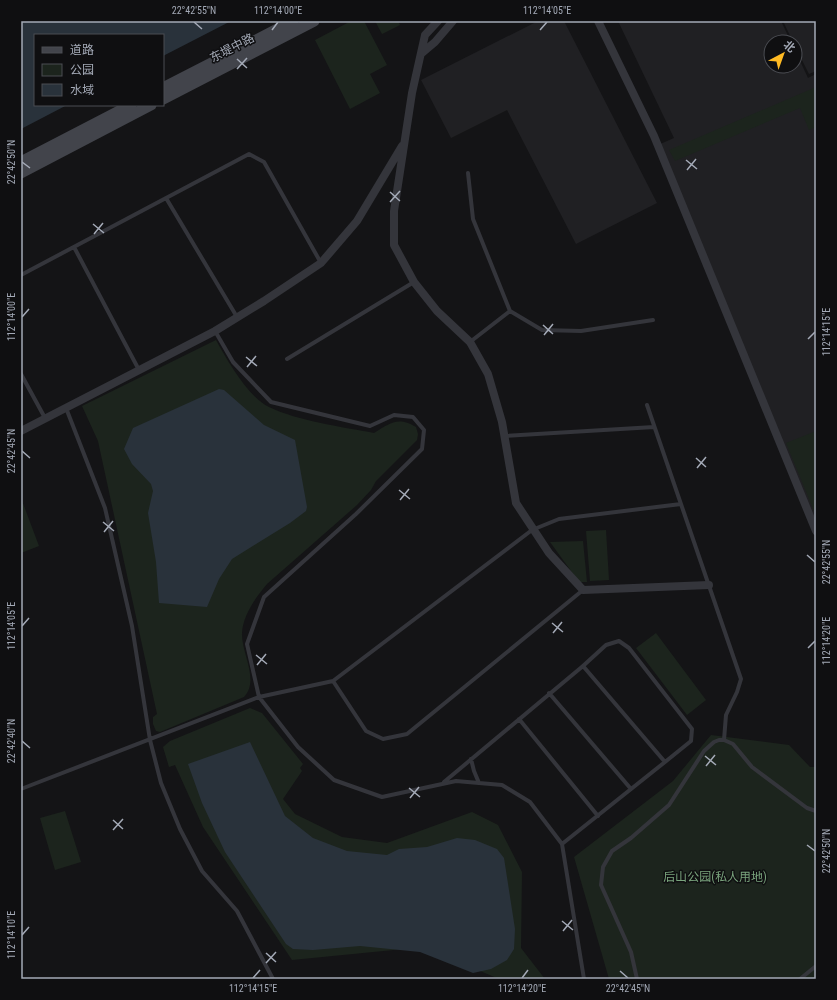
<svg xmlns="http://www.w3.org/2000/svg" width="837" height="1000" viewBox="0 0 837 1000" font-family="'Roboto Condensed','Noto Sans SC',sans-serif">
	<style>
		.built { fill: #202023 }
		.green { fill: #1c241d }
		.water { fill: #29323b }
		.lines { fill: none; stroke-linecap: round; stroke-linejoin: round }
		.service { stroke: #34353b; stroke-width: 4 }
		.minor { stroke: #34353b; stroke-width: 8 }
		.secondary { stroke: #42444b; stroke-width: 11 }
		.ticks { fill: none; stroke: #a4aab7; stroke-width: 1.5 }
		.labels { text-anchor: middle; stroke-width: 3; stroke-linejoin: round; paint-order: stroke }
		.street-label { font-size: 12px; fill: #a4aab7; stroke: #0f0f11 }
		.park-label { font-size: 12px; fill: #7aa47d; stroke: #0f0f11 }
		.neatline { fill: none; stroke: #a4aab7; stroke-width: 1.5 }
		.ticks-label { font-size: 10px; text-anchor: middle; fill: #a4aab7 }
	</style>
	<rect width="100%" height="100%" fill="#141416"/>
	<path class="built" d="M538,21h26l93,182 -81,41 -69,-134 -56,28 -30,-58z
		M618,21h163l10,21h-20v24h24v-16l13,28 8,-4v458l-158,-387 16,-7z
		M783,21h33v50l-7,3 -14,-28v-4h-2z"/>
	<path class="green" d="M351,21h13l23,44 -17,9 10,19 -30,16 -35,-69z
		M375,21h23l2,4 -18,9z
		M816,87v40l-7,3 -9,-22 -125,53 -6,-11z
		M216,340c11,20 32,57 53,67 29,14 74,20 105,26 16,-10 24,-17 42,-6l2,7 -1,6 -41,41 -5,9 -14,15 -90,79c-11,13 -24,31 -25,49 -1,20 18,47 2,64l-84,35 -4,-1 -3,-7v-7l4,-3 -59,-273 -16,-35z
		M816,431v85l-30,-73z
		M21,498l18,48 -18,7z
		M606,530l3,50 -19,1 -4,-50z
		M583,541l4,41h-8l-29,-40z
		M656,633l50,67 -19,15 -51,-67z
		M250,708l12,5 41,51 -3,4 2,3 -19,28 12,15 47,23 45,6 85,-31 26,13 24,47 -1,76 24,31h-46l-75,-32 -132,13 -89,-133 -28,-62 -6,2 -6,-20 7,-6z
		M711,735l78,10 21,22h6v212h-207l-35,-122 99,-76z
		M65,811l16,51 -26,8 -15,-52z"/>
	<path class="water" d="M21,21h210l-68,35v-21h-128v70h32l-46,24z
		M219,389l5,1 40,35 31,15 12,67 -1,4 -16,12 -58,36 -13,20 -12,28 -48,-4 -3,-41 -8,-49 5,-22 -2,-7 -19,-20 -8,-15 9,-21z
		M250,742l35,74 28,22 34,13 40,4 12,-6 28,-2 30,-9 18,2 22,9 7,9 11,71 -1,20 -7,11 -16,9 -18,4 -53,-21 -60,-6 -47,4 -20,-1 -7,-5 -61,-92 -23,-49 -14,-39z"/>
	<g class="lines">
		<path class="service" d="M468,173l5,46 37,92 32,19 39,1 72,-11
			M166,198l71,119
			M74,247l65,123
			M21,275l228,-121 15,8 57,101
			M215,331l18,31 38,40 99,24 24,-11 19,2 11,13 -2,19 -66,65 -92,83 -17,47 12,53 39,50 36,33 48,17 74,-16 46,4 28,17 32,42 22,135
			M470,342l40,-31
			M287,359l127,-77
			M21,374l24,44
			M647,405l94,274 -4,13 -11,23 -2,25
			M66,408l39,100 27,118 18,114 11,43 19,46 22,42 35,40 36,68
			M505,436l149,-9
			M583,666l23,-21 13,-4 10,7 63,81 -1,12 -26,21
			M333,681l33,50 17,8 24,-5 176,-144
			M549,693l82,96
			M519,719l79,97
			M471,759l3,12 5,12
			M444,782l139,-116 82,96 -103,82
			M21,789l238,-92 74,-16 199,-151 27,-11 122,-15
			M637,979l-6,-27 -30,-67 2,-18 9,-16 19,-13 38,-33 35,-54 10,-9 5,-2h5l9,4 19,23 55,41 9,3
			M800,979l16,-13"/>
		<path class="minor" d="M438,21l-13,14 -13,58 -18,118v34l20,37 23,29 33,31 18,32 14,48 14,81 33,50 34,37 126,-5
			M598,21l56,115 162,395
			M422,53l13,-11 18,-21
			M21,431l194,-100 49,-30 57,-38 36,-42 45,-75"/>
		<path class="secondary" d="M163,88l130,-67
			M163,99l151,-78
			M21,162l110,-57
			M21,173l130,-68"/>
	</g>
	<path class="ticks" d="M194,22l8,7M272,30l6,-8M540,30l7,-8M237,59l10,9M237,69l10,-11M686,160l11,9M22,162l8,6M687,170l9,-11M390,192l10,9M390,202l10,-11M93,224l11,9M94,234l9,-11M22,317l7,-8M543,325l10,9M544,335l9,-11M808,339l7,-7M246,357l11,9M247,367l9,-11M22,451l8,7M696,458l10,9M697,468l9,-11M399,490l11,9M400,500l9,-11M103,522l11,9M104,532l9,-11M807,555l8,7M552,623l11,9M22,626l7,-8M553,633l9,-11M808,648l7,-7M256,655l11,9M257,665l9,-11M22,741l8,7M705,756l11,9M706,766l9,-11M409,788l11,9M410,798l9,-11M113,820l10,9M113,830l10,-11M807,845l8,6M562,921l11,9M563,931l9,-11M22,935l7,-8M266,953l10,9M266,963l10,-11M620,971l8,7M253,978l7,-8M522,978l6,-8"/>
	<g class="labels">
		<g class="street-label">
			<text transform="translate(232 48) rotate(-27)" y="4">东堤中路</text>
		</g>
		<g class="park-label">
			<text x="715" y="881">后山公园(私人用地)</text>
		</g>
	</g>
	<rect width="837" height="1000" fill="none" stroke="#0f0f11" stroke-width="44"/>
	<rect x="34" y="34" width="130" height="72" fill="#0f0f11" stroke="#4b4d53"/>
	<rect x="42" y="47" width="20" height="6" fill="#42444b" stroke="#4b4d53"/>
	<text x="70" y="54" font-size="12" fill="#a4aab7">道路</text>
	<rect x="42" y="64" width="20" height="12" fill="#1c241d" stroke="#4b4d53"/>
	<text x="70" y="74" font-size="12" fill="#a4aab7">公园</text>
	<rect x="42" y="84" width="20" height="12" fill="#29323b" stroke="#4b4d53"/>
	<text x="70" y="94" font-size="12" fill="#a4aab7">水域</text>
	<g transform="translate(783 54) rotate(41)"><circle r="19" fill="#0f0f11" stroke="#4b4d53"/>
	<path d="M0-3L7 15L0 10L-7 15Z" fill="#ffba23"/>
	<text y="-6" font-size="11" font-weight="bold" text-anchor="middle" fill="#a4aab7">北</text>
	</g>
	<rect x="22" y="22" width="793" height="956" class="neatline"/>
	<g class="ticks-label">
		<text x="194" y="14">22°42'55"N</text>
		<text x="278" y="14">112°14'00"E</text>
		<text x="547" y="14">112°14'05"E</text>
		<text transform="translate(11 162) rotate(-90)" y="4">22°42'50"N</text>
		<text transform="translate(11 317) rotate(-90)" y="4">112°14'00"E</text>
		<text transform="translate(826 332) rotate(-90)" y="4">112°14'15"E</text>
		<text transform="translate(11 451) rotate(-90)" y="4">22°42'45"N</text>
		<text transform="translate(826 562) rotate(-90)" y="4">22°42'55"N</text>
		<text transform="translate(11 626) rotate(-90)" y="4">112°14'05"E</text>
		<text transform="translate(826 641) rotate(-90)" y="4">112°14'20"E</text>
		<text transform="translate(11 741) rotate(-90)" y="4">22°42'40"N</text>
		<text transform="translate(826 851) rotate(-90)" y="4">22°42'50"N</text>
		<text transform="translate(11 935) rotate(-90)" y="4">112°14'10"E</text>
		<text x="253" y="992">112°14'15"E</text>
		<text x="522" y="992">112°14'20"E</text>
		<text x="628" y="992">22°42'45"N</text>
	</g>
</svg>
